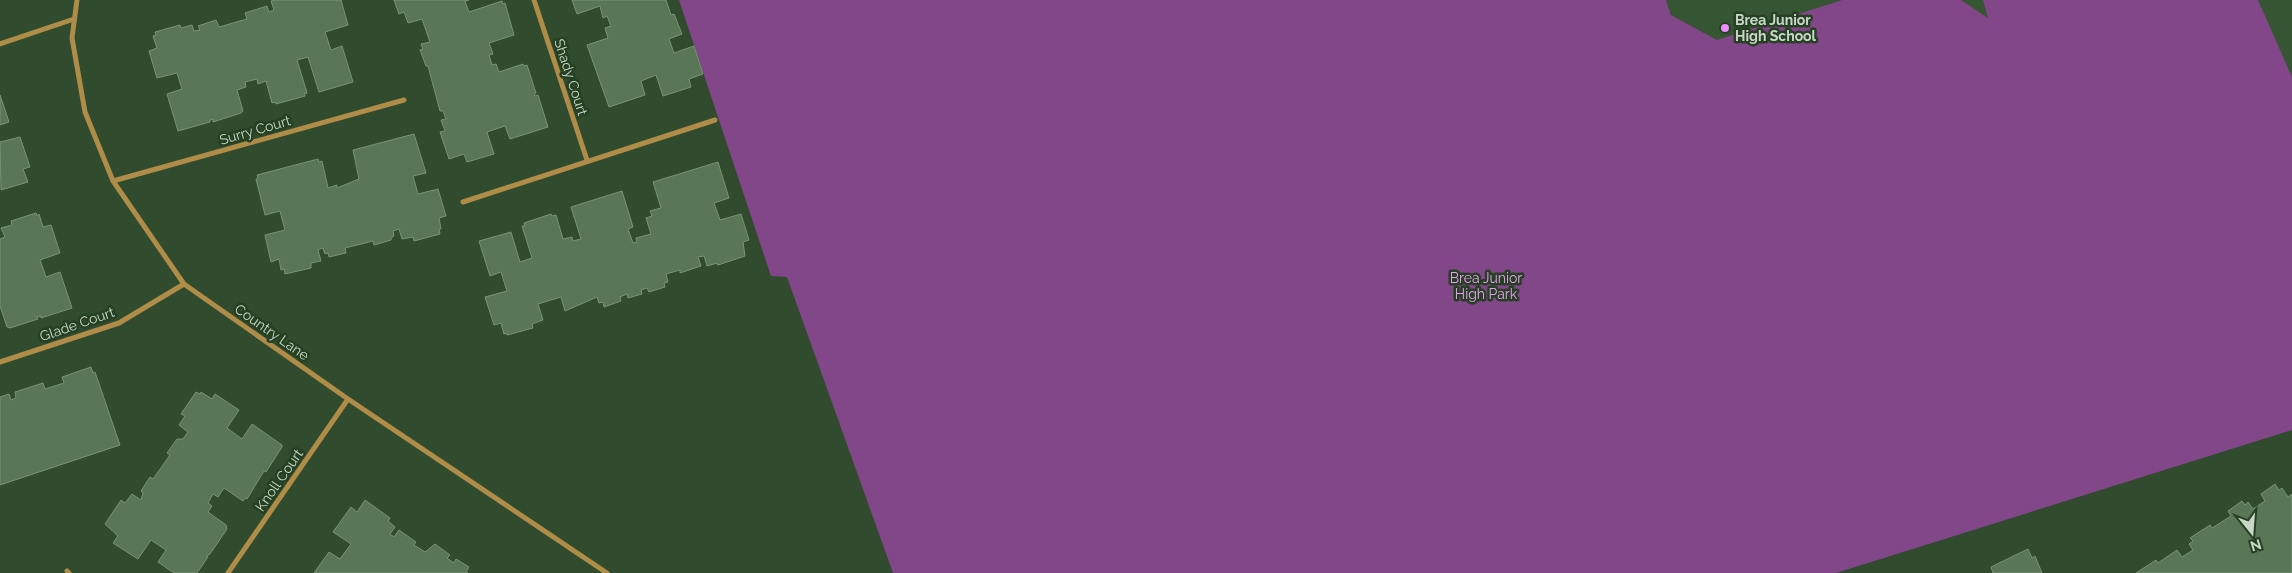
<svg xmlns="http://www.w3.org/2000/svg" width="2292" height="573" viewBox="0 0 2292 573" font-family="Raleway,sans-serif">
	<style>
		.built { fill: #365633 }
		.green { fill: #814789 }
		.building { fill: #597656; stroke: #779574 }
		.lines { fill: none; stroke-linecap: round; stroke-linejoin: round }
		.minor { stroke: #af8c47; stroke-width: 5 }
		.poi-dot { fill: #ec8cfa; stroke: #264023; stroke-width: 2 }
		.labels { text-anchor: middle; stroke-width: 5; stroke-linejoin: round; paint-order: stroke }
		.poi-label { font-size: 14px; font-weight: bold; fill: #c8d8c6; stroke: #264023; text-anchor: start }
		.street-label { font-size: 14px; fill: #c8d8c6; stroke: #264023 }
		.park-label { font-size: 14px; fill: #ec9df7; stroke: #264023 }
	</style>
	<rect width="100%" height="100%" fill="#304b2d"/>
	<path class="built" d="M1666,0h176l-125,40 -46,-25z
		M1961,0h89l-61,19z
		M2258,0h34v77l-4,-6z"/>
	<path class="green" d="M679,0h987l5,15 46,25 125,-40h119l27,18 -5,-18h275l34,77v353l-456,143h-943l-106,-296 -16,-1z"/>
	<path class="building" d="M276,0h65l7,25 -23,7 6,18 11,-4 11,36 -34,10 -11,-35 -11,3 10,33 -3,1 1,2 -29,8 -1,-2 -3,1 -6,-22 -8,3 -1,-5 -12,3 1,5 -9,3 6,21 -2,2 -28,9v-3l-3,1v2l-32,9 -11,-37 15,-5 -5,-16 -20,5 -8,-27 8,-3 -4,-12 3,-1 -1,-3 25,-7 1,3 11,-3 2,6 6,-1 -2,-4 18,-6 3,7 28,-8 -2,-6 22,-7 2,6 5,-2 -3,-9z
		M394,0h75l-4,1 4,11 33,-11 1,3 2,-1 9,32 -25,8 4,11 -4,1 3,10 4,-1 3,8 24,-8 1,2 3,-1 9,28 -2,1 1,2 3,-1 10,32 -38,12 -5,-13 -18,6 7,22 -27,8 -3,-8 -15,5 -9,-27 5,-1 -4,-11 5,-1 -3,-8h-3l-12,-45h-2l-6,-16 3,-1 -2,-5 9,-2 -8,-23 -14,4 -4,-11 -5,2z
		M572,0h94l5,15 3,-1 8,20 -13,5 5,14 20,-7 9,28 -14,5 2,8 -28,9 -7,-21 -15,6 4,14 -36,12 -22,-62 21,-7 -3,-10 6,-2 -4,-10 -4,2 -3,-12 -23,8z
		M0,95l9,27 -9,3z
		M414,134l12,39 -13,3 5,18 20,-5 8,27 -7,2 2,11h-2l1,5 -26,7 -1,-4 -11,2 -3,-10 -6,2 1,5 -3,2v2l-17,5 -1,-4 -28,7 1,5 -17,4 -1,-4 -3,1 -2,-6 -5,2 3,11 -10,2v5l-26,6 -1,-5 -3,1 -2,-11 -8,3 -6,-27 20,-5 -5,-19 -15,4 -9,-36 2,-1 -1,-3 61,-16 1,3 3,-1 6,27 9,-3v3l22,-9 -6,-29z
		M20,137l10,30 -7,2 5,13 -27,8 -1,-48z
		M718,162l11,36 -15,5 6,17 21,-6 8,26 -6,2 2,14 -27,9 -1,-2 -10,3 -3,-10 -6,1 3,9 -21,7v-3l-14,4 2,8 -4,1 1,4 -16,5 -2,-4 -6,2 1,4 -14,4 -1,-4 -7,3 1,4 -17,6 -1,-5 -4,1 -2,-6 -32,14 -4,-14 -23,7 5,16 -11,4 1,4 -26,7v-2l-3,1 -3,-11 -7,2 -9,-28 22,-6 -6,-19 -11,4 -11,-35 32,-9 9,30 12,-4 -10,-32h3l-1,-3 27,-9 1,2 4,-1 7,24 9,-2 1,4 8,-2 -10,-32 51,-16 11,36 -5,2 5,14 4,-1 -1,-4 15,-4 -5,-16 6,-2 -2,-5 11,-3 -8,-26z
		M36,213l1,3 2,-2 4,13 8,-2 9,28 -20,7 6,17 14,-5 12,36 -31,10v-2l-4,1 1,2 -28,9 -3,-1 -7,-21v-67l5,-2 -4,-9 11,-3 -1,-4z
		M91,367l2,6 2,-1 25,73 -120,40v-88l9,-3 2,6 5,-2 -1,-6 28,-9 2,6 19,-6 -2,-6z
		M196,392l4,2 1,-2 11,7 3,-5 24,16 -12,18 15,11 10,-15 30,21v2l-16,25 -2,-1 -17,28 -2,-1 -2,3 -19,-13 -6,9 -5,-3 -5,9 4,3 -4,6 18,13 1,4 -17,25 -4,2 2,1 -11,16h-23l-16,-11 8,-12 -15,-10 -13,19 -25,-16 5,-7 -13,-12 16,-24 4,3 7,-9 9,6 2,-7 -2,-2 9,-14 3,2 17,-24 -3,-2 10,-14h6l5,-7 -9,-7 6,-9 -4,-2z
		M2275,484l4,6 3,-2 6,9 4,-3v79h-156l20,-13 2,3 19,-13 5,7 11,-7 -4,-6 4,-3 -3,-3 20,-13 2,3 19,-12 -3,-5 14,-10 3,4 3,-3 5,7 12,-8 -4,-7z
		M365,500l25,18 -2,3 7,6 -5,7 4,3 5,-7 17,12 -2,3 11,7 10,-8 15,11 -3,3 7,5 2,-4 13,8 -3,5 2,1h-154l15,-21 11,7 11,-15 -18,-12 18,-25 6,5z
		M2028,549l4,9 3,-2 7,17h-49l-2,-6z"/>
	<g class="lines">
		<path class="minor" d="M77,0l-5,38 13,74 28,69 71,103 164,115 259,174
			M534,0l53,160
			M0,44l74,-25
			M113,181l291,-81
			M463,202l252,-82
			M0,362l119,-39 65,-39
			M67,571l2,2
			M228,573l120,-174"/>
	</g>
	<circle class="poi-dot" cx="1725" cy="28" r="5"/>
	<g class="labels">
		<g class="poi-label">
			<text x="1735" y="25">Brea Junior<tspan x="1735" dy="16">High School</tspan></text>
		</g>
		<g class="street-label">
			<text transform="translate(571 77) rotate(72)" y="5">Shady Court</text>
			<text transform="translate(255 130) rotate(-16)" y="5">Surry Court</text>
			<text transform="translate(77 324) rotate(-19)" y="5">Glade Court</text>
			<text transform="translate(272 332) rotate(35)" y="5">Country Lane</text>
			<text transform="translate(279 480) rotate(-55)" y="5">Knoll Court</text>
		</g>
		<g class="park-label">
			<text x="1486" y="283">Brea Junior<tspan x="1486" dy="16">High Park</tspan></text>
		</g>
	</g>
	<g transform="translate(2252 533) rotate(163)" stroke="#264023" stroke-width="4" paint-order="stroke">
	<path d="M0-4L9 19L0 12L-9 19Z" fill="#c8d8c6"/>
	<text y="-8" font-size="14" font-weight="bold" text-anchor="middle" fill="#c8d8c6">N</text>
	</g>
</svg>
